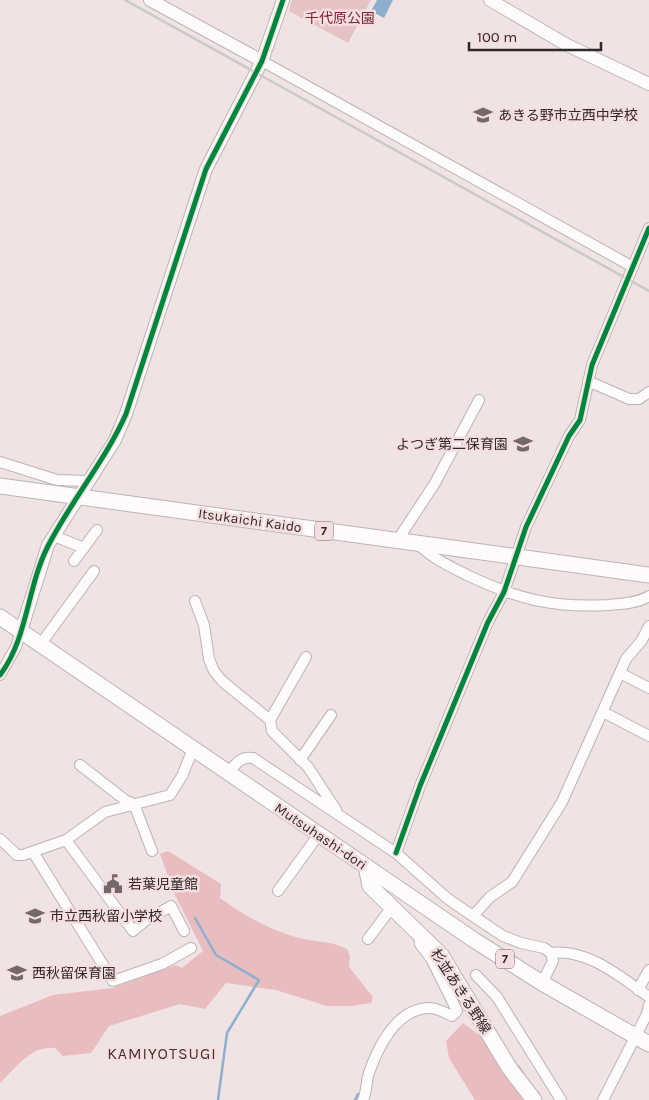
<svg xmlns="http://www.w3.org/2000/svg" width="649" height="1100" viewBox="0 0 649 1100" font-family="Karla,'Noto Sans JP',sans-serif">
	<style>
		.green { fill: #e5c2c4 }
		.forest { fill: #e9bcbf }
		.water { fill: #8eb0ce }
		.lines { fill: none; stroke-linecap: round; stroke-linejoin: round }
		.stream { stroke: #8eb0ce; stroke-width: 2.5 }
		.minor-casing { stroke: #bdb3b4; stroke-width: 12 }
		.tertiary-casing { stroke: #bdb3b4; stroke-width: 14 }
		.primary-casing { stroke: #bdb3b4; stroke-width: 17 }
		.minor { stroke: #fdfbfb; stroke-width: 10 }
		.tertiary { stroke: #fdfbfb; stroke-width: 12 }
		.primary { stroke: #fdfbfb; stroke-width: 15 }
		.rail { stroke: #cbc9c9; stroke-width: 2.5 }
		.cycleway-casing { stroke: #f4dedf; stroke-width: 8 }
		.cycleway { stroke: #00873e; stroke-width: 5 }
		.labels { text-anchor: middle; stroke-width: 5; stroke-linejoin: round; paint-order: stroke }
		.shield { fill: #f4dedf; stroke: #6b5f60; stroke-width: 1 }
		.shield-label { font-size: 12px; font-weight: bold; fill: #302829 }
		.park-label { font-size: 14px; fill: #782432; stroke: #f4dedf }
		.poi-label { font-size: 14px; fill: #302829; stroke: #f4dedf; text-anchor: start }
		.street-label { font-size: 14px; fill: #302829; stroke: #f4dedf }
		.quarter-label { font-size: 16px; letter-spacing: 1px; fill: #443334; stroke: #f4dedf }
	</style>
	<rect width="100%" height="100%" fill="#efe3e4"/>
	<path class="green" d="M292,0h79l-23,43 -59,-32z"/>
	<path class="forest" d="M168,851l53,33 -1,14c25,18 49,32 79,40 16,4 33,3 48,11l3,7 -1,11 24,30 -2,6 -19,3h-25l-51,-16 -50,-7 -21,26 -25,-5 -71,22 -18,27 -28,3 -8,-8c-24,-3 -39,20 -55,35v-67l53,-21 60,-7 62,-23 7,3 21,-17 -28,-56 -15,-41z
		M463,1023l57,43 21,34h-66l-26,-42 -3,-17z"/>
	<path class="water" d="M377,0h16l-9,18 -13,-7z"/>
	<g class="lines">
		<path class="stream" d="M195,918l21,37 43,25 -32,53 -9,67
			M355,1100l3,-6 4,2"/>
		<g class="minor-casing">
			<path id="minor" d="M262,61l371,206
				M588,381l41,18h10l10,-7
				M0,462l57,18 32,1
				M54,536l30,12
				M397,541l38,-58 44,-83
				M418,544c14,14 31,22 49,31 50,24 85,33 141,30 13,-1 31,-2 41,-9
				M74,561l23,-31
				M195,601l9,24 5,34 5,12 8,10 48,39
				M40,645l54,-74
				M306,657l-36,63 2,11 36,36 28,43
				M620,673l29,15
				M0,675l16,-28 5,-16
				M603,712l46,24
				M300,760l31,-45
				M80,765l45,35 9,4 18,47
				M228,773c8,-9 12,-17 25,-15l143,95 52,46 25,17 30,20 18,7 23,5 7,5 2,8 -11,22
				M0,839l17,16h6l43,-15 39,-28 65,-17 12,-19 11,-27
				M66,840l67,91 12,-10 26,-15 13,25
				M33,852l80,129 49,-17 29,-16
				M396,853l24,-67 68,-164 16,-30 22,-65 43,-91 11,-16 12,-55 57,-137
				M278,891l41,-57
				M473,916l17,-19 22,-15 50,-80 64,-143 16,-19 7,-14
				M368,939l24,-32
				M551,953c36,-5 70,24 98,44
				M476,975l21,22 64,103
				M638,990l11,-20
				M363,1100c4,-9 3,-20 7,-30 10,-27 28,-62 60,-62 7,0 16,5 22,8l5,-5 -25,-51 -12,-16 -1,-10
				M603,1100l44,-86 2,-9"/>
		</g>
		<g class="tertiary-casing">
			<path id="tertiary" d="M150,0l112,61
				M490,0l77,45 82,39
				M21,631l27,-86 67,-105 11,-26 80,-245 56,-108 21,-61"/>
		</g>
		<g class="primary-casing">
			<path id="primary" d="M0,486l649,89
				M0,617l474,323 68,43 107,61
				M366,866l4,20 71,69 69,114 24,31"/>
		</g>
		<use href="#minor" class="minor"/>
		<use href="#tertiary" class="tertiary"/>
		<use href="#primary" class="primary"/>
		<path class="rail" d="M125,0l524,291"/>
		<g class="cycleway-casing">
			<path id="cycleway" d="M0,675c28,-37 27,-88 48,-129 23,-45 57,-85 78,-132l80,-245 56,-108 21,-61
				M396,853l24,-67 68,-164 16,-30 22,-65 43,-91 11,-16 12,-55 57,-137"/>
		</g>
		<use href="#cycleway" class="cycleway"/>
	</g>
	<defs>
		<g id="school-bare" transform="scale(1.5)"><path d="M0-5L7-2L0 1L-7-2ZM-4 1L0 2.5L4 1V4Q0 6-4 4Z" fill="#73696a" stroke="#f4dedf" stroke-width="2.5" paint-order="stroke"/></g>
		<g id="civic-bare" transform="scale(1.5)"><path d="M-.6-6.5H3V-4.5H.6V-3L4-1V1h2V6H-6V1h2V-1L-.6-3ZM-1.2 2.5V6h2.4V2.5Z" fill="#73696a" stroke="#f4dedf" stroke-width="2.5" paint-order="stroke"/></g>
	</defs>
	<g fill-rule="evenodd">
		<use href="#school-bare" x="483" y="115"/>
		<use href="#school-bare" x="523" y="444"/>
		<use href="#civic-bare" x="113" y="884"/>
		<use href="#school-bare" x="35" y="916"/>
		<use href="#school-bare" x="17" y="973"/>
	</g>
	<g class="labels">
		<g class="shield">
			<rect x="315" y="521.5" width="18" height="19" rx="4"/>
			<rect x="496" y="949.5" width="18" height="19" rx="4"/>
		</g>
		<g class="shield-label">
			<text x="324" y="535">7</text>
			<text x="505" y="963">7</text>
		</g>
		<g class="park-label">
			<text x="340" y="23">千代原公園</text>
		</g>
		<g class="poi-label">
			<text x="498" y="120">あきる野市立西中学校</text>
			<text x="508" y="449" text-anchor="end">よつぎ第二保育園</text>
			<text x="128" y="889">若葉児童館</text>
			<text x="50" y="921">市立西秋留小学校</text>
			<text x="32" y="978">西秋留保育園</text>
		</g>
		<g class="street-label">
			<text transform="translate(250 520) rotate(8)" y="5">Itsukaichi Kaido</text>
			<text transform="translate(321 836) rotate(34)" y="5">Mutsuhashi-dori</text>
			<text transform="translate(461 991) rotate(57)" y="5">杉並あきる野線</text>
		</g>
		<g class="quarter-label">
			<text x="162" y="1059">KAMIYOTSUGI</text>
		</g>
	</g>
	<path d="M469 42v8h132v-8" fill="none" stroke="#302829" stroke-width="2.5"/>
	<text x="477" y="42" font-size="15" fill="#302829" stroke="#f4dedf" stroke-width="4" paint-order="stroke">100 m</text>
</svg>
